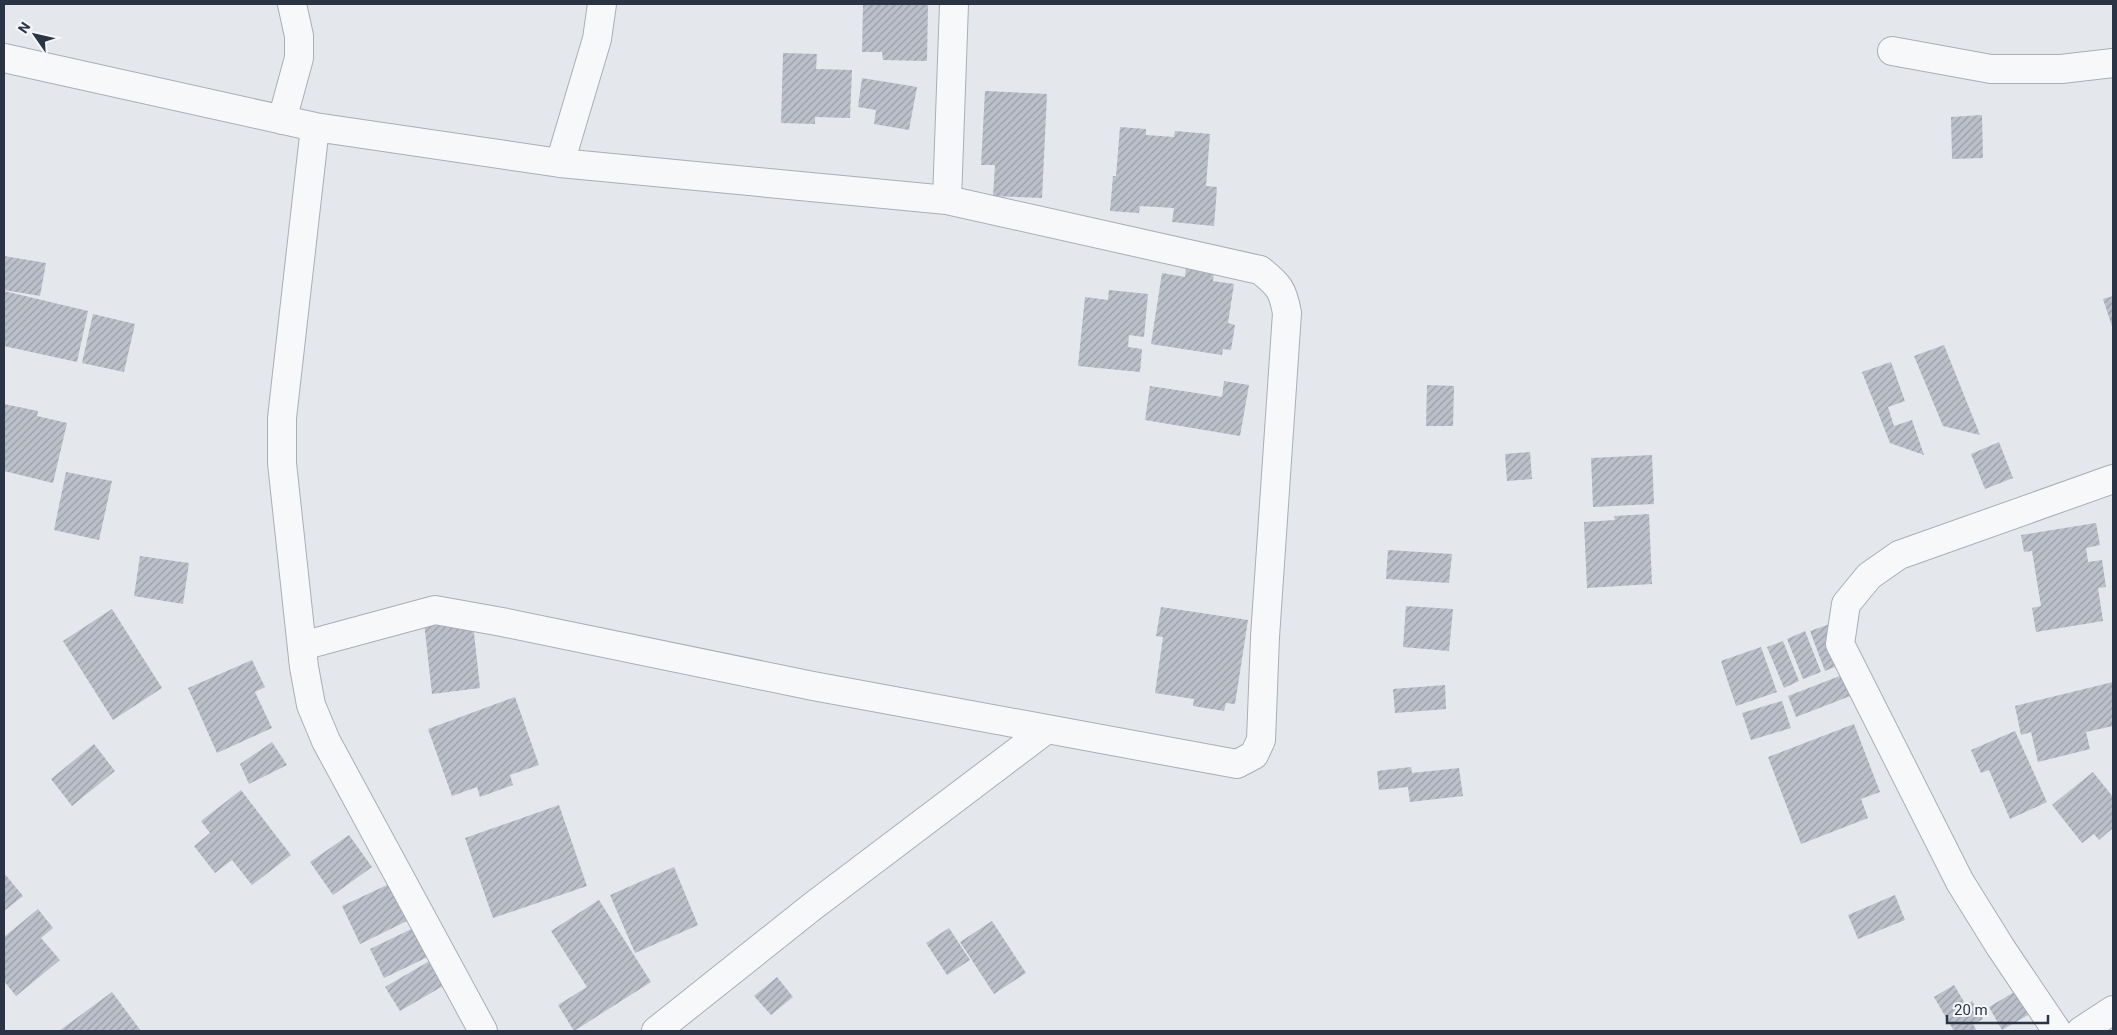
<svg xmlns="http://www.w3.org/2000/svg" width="2117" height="1035" viewBox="0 0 2117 1035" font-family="Roboto,sans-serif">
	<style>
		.building { fill: url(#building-hatch) }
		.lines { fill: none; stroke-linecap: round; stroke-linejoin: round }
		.street-casing { stroke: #a9aeb7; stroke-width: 30 }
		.street { stroke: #f7f8fa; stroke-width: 28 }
	</style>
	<defs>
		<pattern id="building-hatch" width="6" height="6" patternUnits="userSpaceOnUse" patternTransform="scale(1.25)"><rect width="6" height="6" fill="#bbc0ca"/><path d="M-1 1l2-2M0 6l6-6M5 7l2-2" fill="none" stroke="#989da6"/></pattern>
	</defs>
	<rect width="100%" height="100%" fill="#e4e7ec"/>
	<path class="building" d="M863,4h65l-1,57 -44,-1 -1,-8h-20z
		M783,53l34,1 -1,15 36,1 -2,48 -35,-1v7l-34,-1z
		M862,78l55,9 -8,43 -35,-6 2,-14 -18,-3z
		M985,91l62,3 -5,104 -49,-2 2,-31h-14z
		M1982,115l1,43 -31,1 -1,-42z
		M1120,127l26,2v6l28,2 1,-6 35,3 -4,52 11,1 -3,39 -42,-4 2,-14 -34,-2 -1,7 -29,-2 3,-35h3z
		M4,256l42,7 -6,33 -36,-6z
		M1186,267l28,4 -1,10 21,3 -6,39 7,2 -4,25 -8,-1 -1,6 -71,-11 11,-71 23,4z
		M1109,290l39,4 -4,43 -15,-2 -1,12 14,2 -2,23 -62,-6 7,-69 23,3z
		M4,291l84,20 -11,51 -73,-16z
		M2113,296v33l-10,-30z
		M93,314l42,10 -11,48 -42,-9z
		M1944,345l36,90 -37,-9 -29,-70z
		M1891,362l14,39 -17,6 6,19 18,-6 12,35 -34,-12 -28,-71z
		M1224,381l25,4 -9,51 -95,-16 5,-34 72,11z
		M1427,385l27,1 -1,40h-27z
		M4,404l34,7 -1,5 30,7 -14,60 -49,-12z
		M1999,442l14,36 -28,11 -14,-35z
		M1530,452l2,27 -25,2 -2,-27z
		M1652,455l2,49 -61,3 -2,-49z
		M66,472l46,9 -13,59 -45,-10z
		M1649,514l3,70 -65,4 -3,-66 31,-2 -1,-4z
		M2096,523l4,22 -14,3 2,14 14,-2 4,27 -8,1 5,33 -67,11 -4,-24 9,-2 -9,-55 -8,1 -3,-17z
		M1388,550l64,4 -3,29 -63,-4z
		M140,556l49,7 -6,41 -49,-8z
		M1406,606l47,3 -4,42 -46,-4z
		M1161,607l87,13 -13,84 -9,-1 -2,8 -31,-5 1,-7 -39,-6 8,-56 -7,-1z
		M112,609l50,79 -49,32 -50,-79z
		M449,618v9l24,-3 7,64 -48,6 -8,-72z
		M1830,624l14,39 -19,8 -15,-40z
		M1805,631l16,41 -18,7 -16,-40z
		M1783,641l16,40 -15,7 -17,-41z
		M1761,647l16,45 -41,14 -15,-45z
		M252,660l13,27 -10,5 17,36 -55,25 -29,-65z
		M1850,672l8,21 -62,24 -8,-21z
		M2113,682v44l-27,6 4,17 -52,13 -7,-30 -10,3 -6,-29z
		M1445,685l1,24 -51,4 -2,-24z
		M515,697l24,68 -29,10 3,10 -33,12 -3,-10 -25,9 -24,-67z
		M1782,701l9,27 -40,12 -9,-27z
		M1854,724l26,68 -19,7 7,19 -67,26 -33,-87z
		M2015,731l32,71 -37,17 -21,-49 -8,3 -10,-23z
		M272,742l15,23 -38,19 -9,-20z
		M94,744l21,27 -43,35 -21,-27z
		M1411,767l1,6 47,-5 4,28 -53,6 -2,-15 -29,3 -2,-19z
		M2093,772l20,25v31l-14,12 -5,-6 -12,9 -30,-38z
		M241,790l50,65 -39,30 -20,-25 -17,13 -21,-27 16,-13 -9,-12z
		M559,805l28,81 -94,32 -28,-80z
		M349,835l23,32 -39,28 -23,-33z
		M674,867l24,58 -63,28 -25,-58z
		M4,873l19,23 -19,15z
		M400,879l17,37 -57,28 -18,-38z
		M1895,895l10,25 -47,19 -10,-24z
		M599,900l52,82 -77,49 -16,-26 29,-18 -36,-56z
		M38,909l15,19 -12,10 19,22 -44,36 -12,-15v-44z
		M992,921l34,52 -32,21 -34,-52z
		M424,923l14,29 -54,26 -14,-29z
		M949,928l21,32 -23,15 -21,-32z
		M433,959l15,24 -48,28 -15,-24z
		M777,977l16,20 -22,18 -17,-19z
		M1954,985l12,20 6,-4 11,18 -10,5 4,7h-23l-20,-34z
		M2021,988l14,23 -33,19 -13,-23z
		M112,992l29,39h-82z"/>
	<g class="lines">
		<g class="street-casing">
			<path id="street" d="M1892,51l99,18h70l52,-6
				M4,58l311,69 245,36 387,37 313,70c19,15 23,20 27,43l-22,324 -4,103 -7,15 -17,9 -424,-78 -311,-64 -67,-12 -133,36
				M282,120l17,-62v-22l-7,-32
				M315,127l-33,291v45l22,204 7,38 15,36 157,290
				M560,163l37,-124 5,-35
				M947,200l7,-196
				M656,1031l157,-125 234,-177
				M2057,1031l-56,-83 -41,-66 -120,-238 6,-40 23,-28 30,-21 214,-76
				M2081,1031l32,-21"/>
		</g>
		<use href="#street" class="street"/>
	</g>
	<rect width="2117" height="1035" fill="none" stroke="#2b3445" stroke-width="10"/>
	<g transform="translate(35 35) rotate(304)" stroke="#f4f6f9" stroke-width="4" paint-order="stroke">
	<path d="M0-4L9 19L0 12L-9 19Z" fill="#2b3445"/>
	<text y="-8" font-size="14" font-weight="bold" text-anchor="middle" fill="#2b3445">N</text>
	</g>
	<path d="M1947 1015v8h101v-8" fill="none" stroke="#2b3445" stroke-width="2.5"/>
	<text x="1954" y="1015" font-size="15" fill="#2b3445" stroke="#f4f6f9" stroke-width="4" paint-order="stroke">20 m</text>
</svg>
